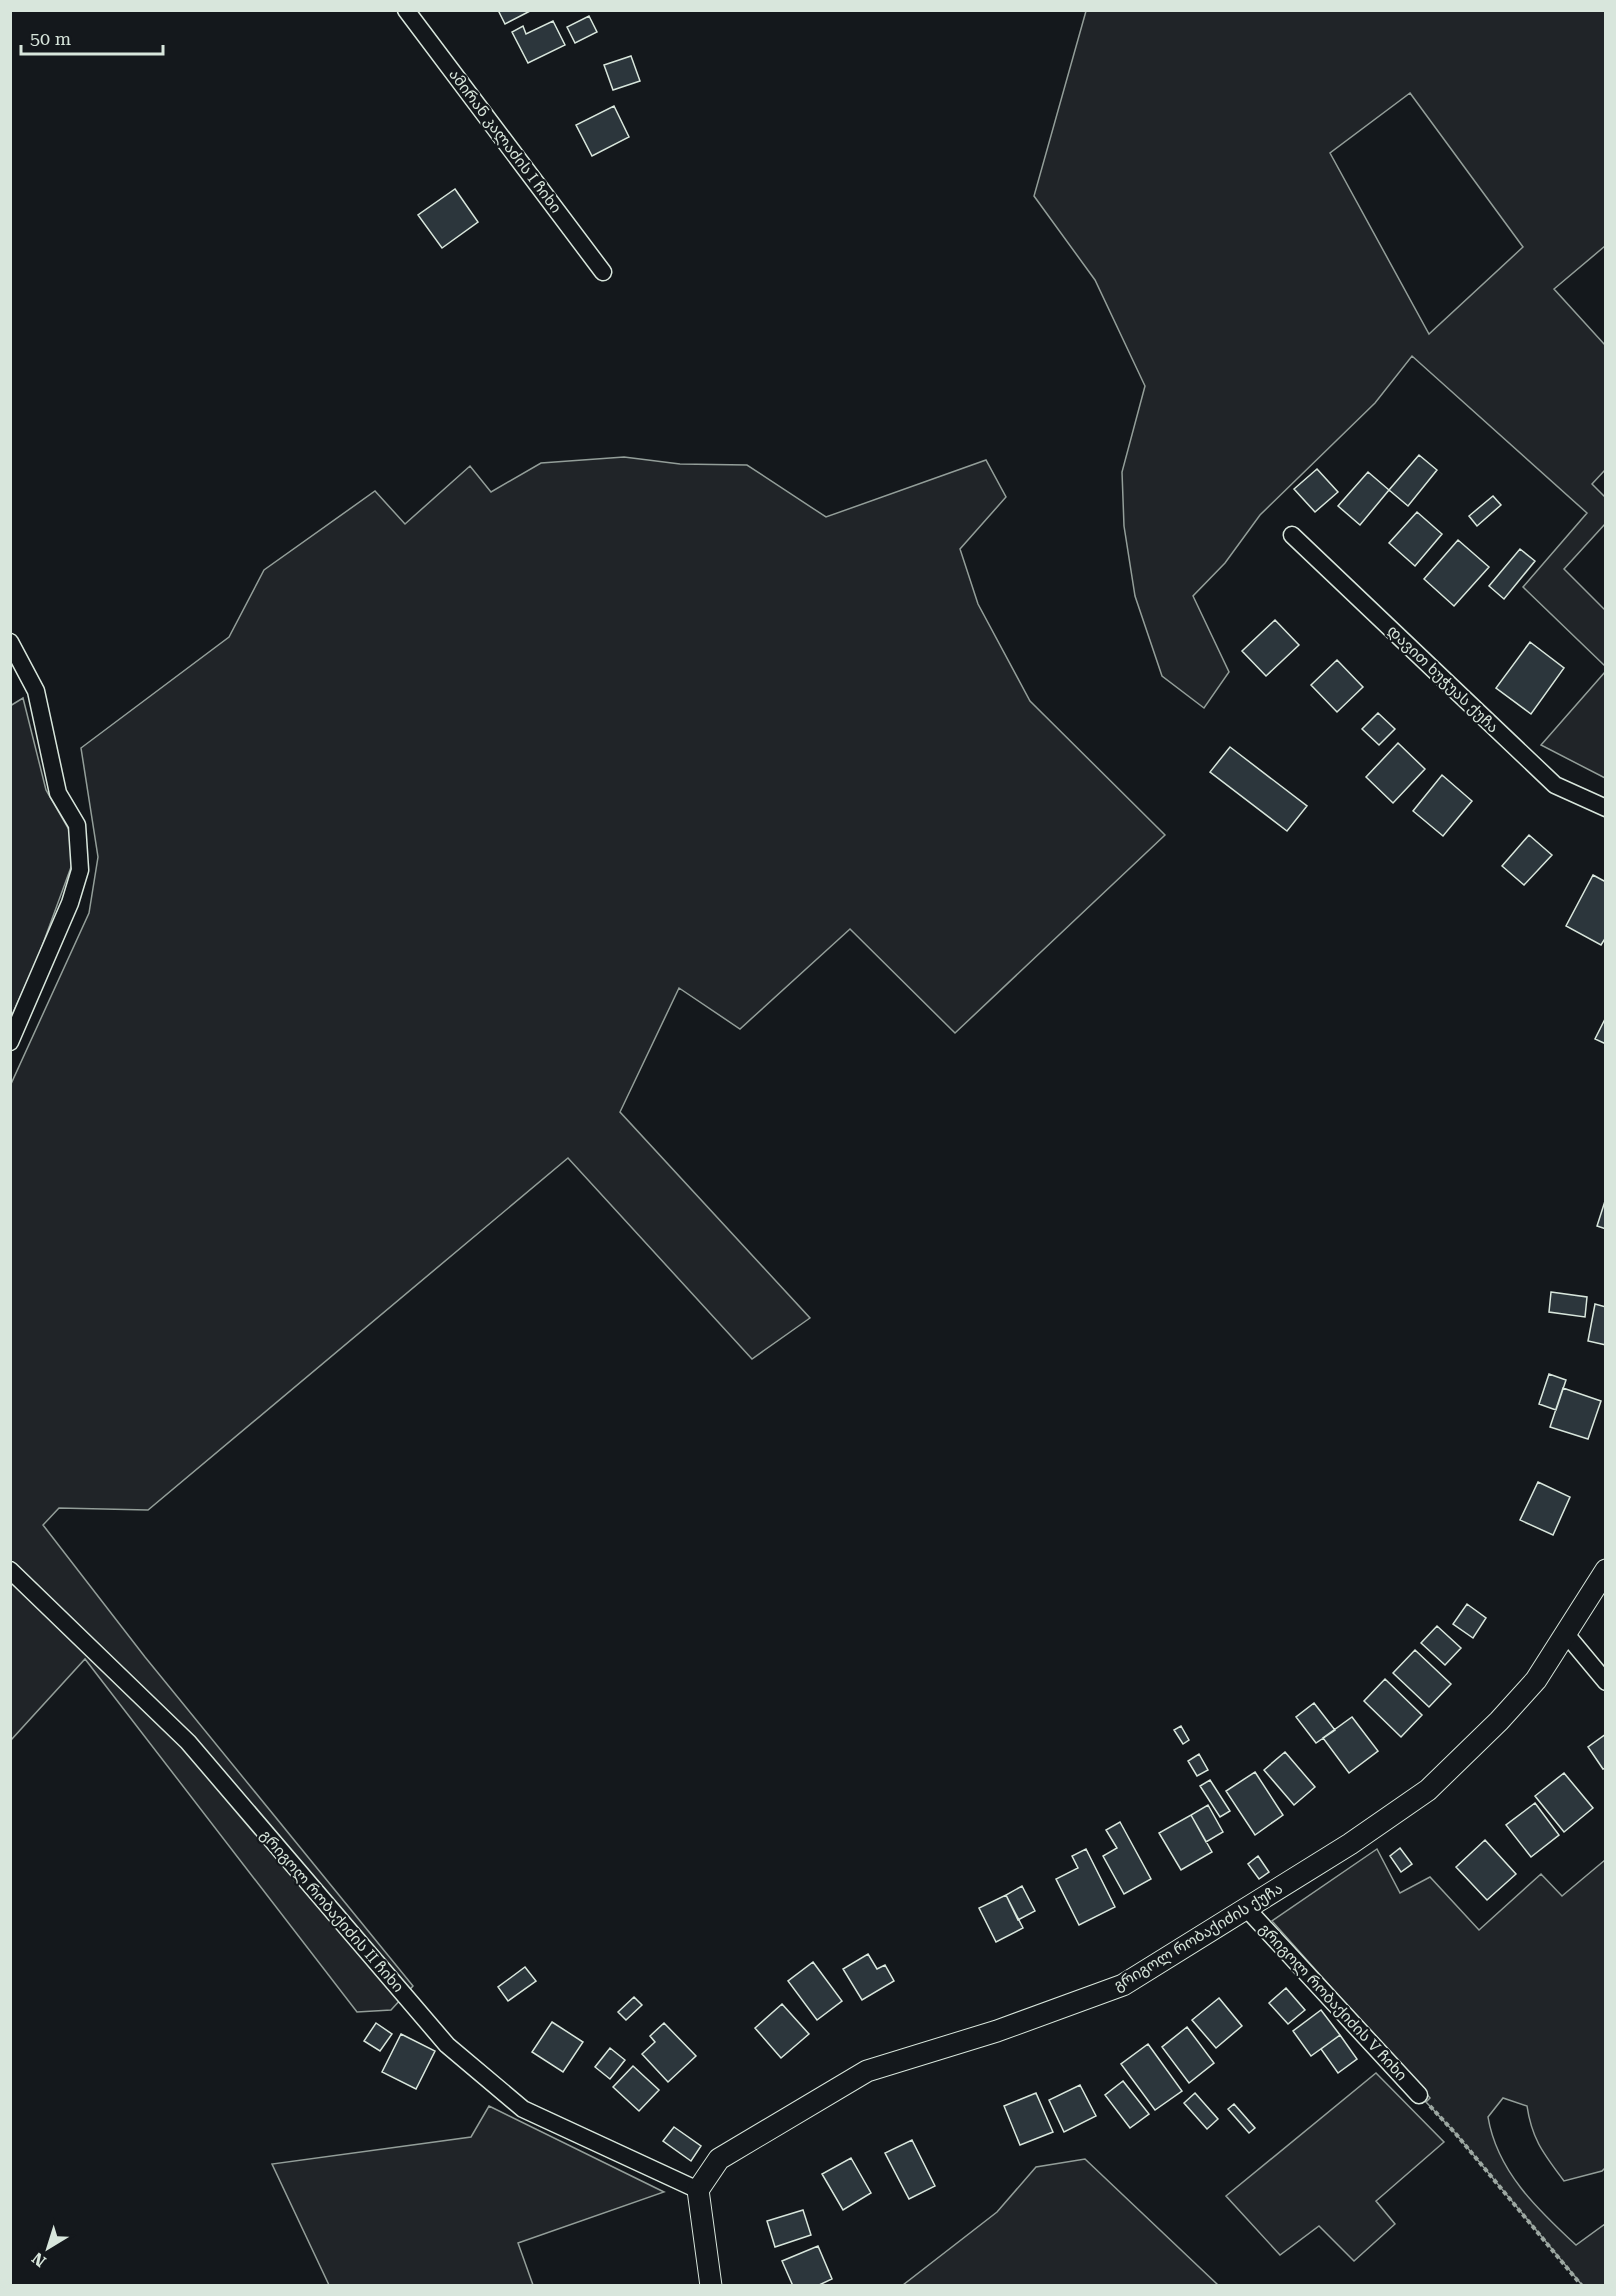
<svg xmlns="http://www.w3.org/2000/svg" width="1616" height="2296" viewBox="0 0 1616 2296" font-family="'Roboto Serif','Noto Sans Georgian',serif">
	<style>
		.green { fill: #202428; stroke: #939e99; stroke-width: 1.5; fill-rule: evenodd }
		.building { fill: #2c363c; stroke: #d8e6dc; stroke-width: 1.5 }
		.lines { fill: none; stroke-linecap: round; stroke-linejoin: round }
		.minor-casing { stroke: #d8e6dc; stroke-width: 19 }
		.tertiary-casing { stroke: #d8e6dc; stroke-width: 23 }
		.path { stroke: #9da8a2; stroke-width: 4; stroke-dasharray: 4.5 3; stroke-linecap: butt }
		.minor { stroke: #14181c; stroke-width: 16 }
		.tertiary { stroke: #14181c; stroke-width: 21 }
		.labels { text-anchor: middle; stroke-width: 4.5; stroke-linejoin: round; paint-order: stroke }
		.street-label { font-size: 15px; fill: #d8e6dc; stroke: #14181c }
	</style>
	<rect width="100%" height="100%" fill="#14181c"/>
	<path class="green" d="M1086,11h519v235l-51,43 51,56v125l-13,14 13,13v27l-41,45 41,41v56l-82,-79 64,-74 -175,-157 -37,47 -115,112 -35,48 -32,33 36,76 -25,36 -42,-32 -27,-80 -11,-70 -2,-54 23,-86 -50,-106 -61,-84zM1410,93l113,154 -94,87 -99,-181z
		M624,457l56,7 67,1 79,52 160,-57 20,37 -46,52 18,55 52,97 135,134 -210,198 -105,-104 -110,100 -61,-41 -59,124 190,206 -58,41 -184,-201 -420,352 -89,-2 -16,17 102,132 268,329 -22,24 -34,2 -272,-353 -74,81v-656l78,-171 9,-56 -17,-109 148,-111 35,-67 111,-79 30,33 65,-58 21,26 50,-29z
		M1605,672v106l-64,-33z
		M23,698l23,92 25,43 3,26 -37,101 -26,57 -1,-311z
		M1377,1849l23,44 30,-16 49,53 62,-56 21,22 43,-36v308l-3,3 -38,10c-20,-27 -32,-41 -37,-75l-24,-8 -15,19c9,54 49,92 88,128l29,-21v61h-23l-126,-151 -30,-32 4,-4 -158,-177z
		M1376,2073l68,69 -68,59 19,23 -41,37 -35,-35 -39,29 -54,-59z
		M489,2106l175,86 -146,51 15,42h-204l-57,-121 199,-27z
		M1085,2159l133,126h-315l94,-73 39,-45z"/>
	<path class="building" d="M498,10h34l-27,14z
		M589,16l8,16 -22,11 -8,-16z
		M553,21l12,24 -37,18 -16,-31 11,-6 3,8z
		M631,56l9,25 -27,9 -9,-25z
		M614,106l15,31 -37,19 -16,-31z
		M455,189l23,33 -36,26 -24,-33z
		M1419,455l18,15 -29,36 -19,-16z
		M1317,469l21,23 -23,20 -21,-23z
		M1368,472l21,18 -29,35 -22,-19z
		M1493,496l8,9 -24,21 -8,-10z
		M1417,512l25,22 -27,32 -26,-23z
		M1458,540l31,27 -35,39 -30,-27z
		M1520,549l15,12 -31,38 -15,-13z
		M1275,620l24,25 -33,31 -24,-25z
		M1530,642l34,26 -33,46 -35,-26z
		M1337,660l26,27 -26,25 -26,-27z
		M1378,713l17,16 -16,16 -17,-16z
		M1398,743l27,26 -32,34 -27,-26z
		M1230,747l77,59 -20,25 -77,-59z
		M1442,775l30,26 -29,35 -30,-25z
		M1529,835l23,20 -28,30 -22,-19z
		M1593,875l13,7v55l-5,8 -35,-19z
		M1606,1017v27l-11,-5z
		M1606,1198v31l-9,-3z
		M1551,1292l36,5 -2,20 -36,-5z
		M1595,1304l11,3v38l-18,-4z
		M1549,1374l17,6 -10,30 -17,-6z
		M1563,1388l38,13 -13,38 -38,-12z
		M1538,1482l32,15 -17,38 -33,-15z
		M1467,1604l19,14 -13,20 -20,-14z
		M1437,1626l24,22 -16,17 -24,-22z
		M1415,1650l36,34 -22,23 -36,-34z
		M1385,1679l37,36 -21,22 -37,-36z
		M1314,1703l21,27 -19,13 -20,-26z
		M1352,1717l26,34 -29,22 -26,-35z
		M1181,1726l8,14 -6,4 -9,-14z
		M1606,1734v34l-3,1 -15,-22z
		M1285,1752l30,35 -21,18 -30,-35z
		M1199,1754l9,16 -11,6 -9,-15z
		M1255,1772l28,43 -28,20 -29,-44z
		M1564,1773l29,35 -29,24 -29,-36z
		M1210,1780l20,31 -10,6 -20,-31z
		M1535,1803l24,32 -28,22 -25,-32z
		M1208,1805l15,27 -17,10 -15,-27z
		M1191,1815l21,37 -31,18 -22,-37z
		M1120,1822l31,57 -27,15 -21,-38 14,-8 -11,-18z
		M1485,1840l31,34 -29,26 -31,-33z
		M1400,1848l12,16 -11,8 -11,-16z
		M1086,1849l29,58 -36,18 -23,-46 22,-11 -6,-12z
		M1258,1856l11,16 -10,7 -11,-15z
		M1022,1886l13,25 -17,9 -12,-25z
		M1006,1895l17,33 -27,14 -17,-34z
		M868,1954l9,15 8,-4 9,16 -32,19 -19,-31z
		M813,1962l29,39 -25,19 -29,-39z
		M525,1967l11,14 -28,20 -10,-14z
		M1286,1988l19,22 -17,14 -19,-21z
		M634,1997l8,8 -16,15 -8,-8z
		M1219,1998l23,28 -26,22 -24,-28z
		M782,2004l27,30 -28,24 -26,-30z
		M1321,2010l19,25 -29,21 -18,-25z
		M552,2022l31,20 -20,30 -31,-20z
		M376,2023l16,11 -12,17 -16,-10z
		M664,2023l32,33 -28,26 -26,-28 13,-12 -5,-6z
		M1187,2027l27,36 -25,20 -27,-36z
		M401,2034l34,17 -19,38 -34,-17z
		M1340,2035l17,24 -19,14 -17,-24z
		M1148,2044l34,47 -27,19 -34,-46z
		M610,2048l15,12 -15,19 -15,-12z
		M633,2066l26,24 -20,21 -26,-24z
		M1123,2081l26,33 -19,14 -25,-33z
		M1080,2085l16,31 -32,16 -15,-32z
		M1036,2093l17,39 -33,13 -16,-39z
		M1195,2093l23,26 -11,10 -23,-26z
		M1234,2104l21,24 -6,5 -21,-24z
		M674,2127l27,19 -10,15 -28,-20z
		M912,2140l23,46 -26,13 -24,-46z
		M851,2158l20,35 -28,17 -21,-36z
		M803,2210l8,25 -36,12 -8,-26z
		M818,2246l14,33 -15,7h-24l-11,-25z"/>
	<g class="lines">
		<g class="minor-casing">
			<path id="minor" d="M406,10l197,262
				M1292,535l263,250 51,23
				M10,642l26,49 22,102 19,32 3,45 -10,33 -60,139
				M10,1570l178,172 259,303 76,64 175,81
				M1566,1634l40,48
				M1247,1909l172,186"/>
		</g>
		<g class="tertiary-casing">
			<path id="tertiary" d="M711,2286l-13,-96 21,-31 148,-88 130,-40 126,-46 227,-141 78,-54 71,-69 37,-41 70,-110"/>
		</g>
		<path class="path" d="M1430,2106l26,28 126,152"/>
		<use href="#minor" class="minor"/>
		<use href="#tertiary" class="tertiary"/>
	</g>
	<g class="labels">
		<g class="street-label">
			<text transform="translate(505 141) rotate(53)" y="5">ამირან კალაძის I ჩიხი</text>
			<text transform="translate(1443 679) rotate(44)" y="5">დავით ხუჭუას ქუჩა</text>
			<text transform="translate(332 1911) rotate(49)" y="5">გრიგოლ რობაქიძის II ჩიხი</text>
			<text transform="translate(1198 1937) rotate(-31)" y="5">გრიგოლ რობაქიძის ქუჩა</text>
			<text transform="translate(1333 2002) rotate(47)" y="5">გრიგოლ რობაქიძის V ჩიხი</text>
		</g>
	</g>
	<rect width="1616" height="2296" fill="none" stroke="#d8e6dc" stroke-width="24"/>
	<g transform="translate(48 2248) rotate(218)" stroke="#14181c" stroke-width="4.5" paint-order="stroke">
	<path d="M0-4.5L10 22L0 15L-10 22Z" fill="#d8e6dc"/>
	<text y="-9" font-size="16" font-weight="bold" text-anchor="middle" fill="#d8e6dc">N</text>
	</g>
	<path d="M21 45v9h142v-9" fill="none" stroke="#d8e6dc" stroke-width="3"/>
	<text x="30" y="45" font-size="18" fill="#d8e6dc" stroke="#14181c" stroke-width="4.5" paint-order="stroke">50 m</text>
</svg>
